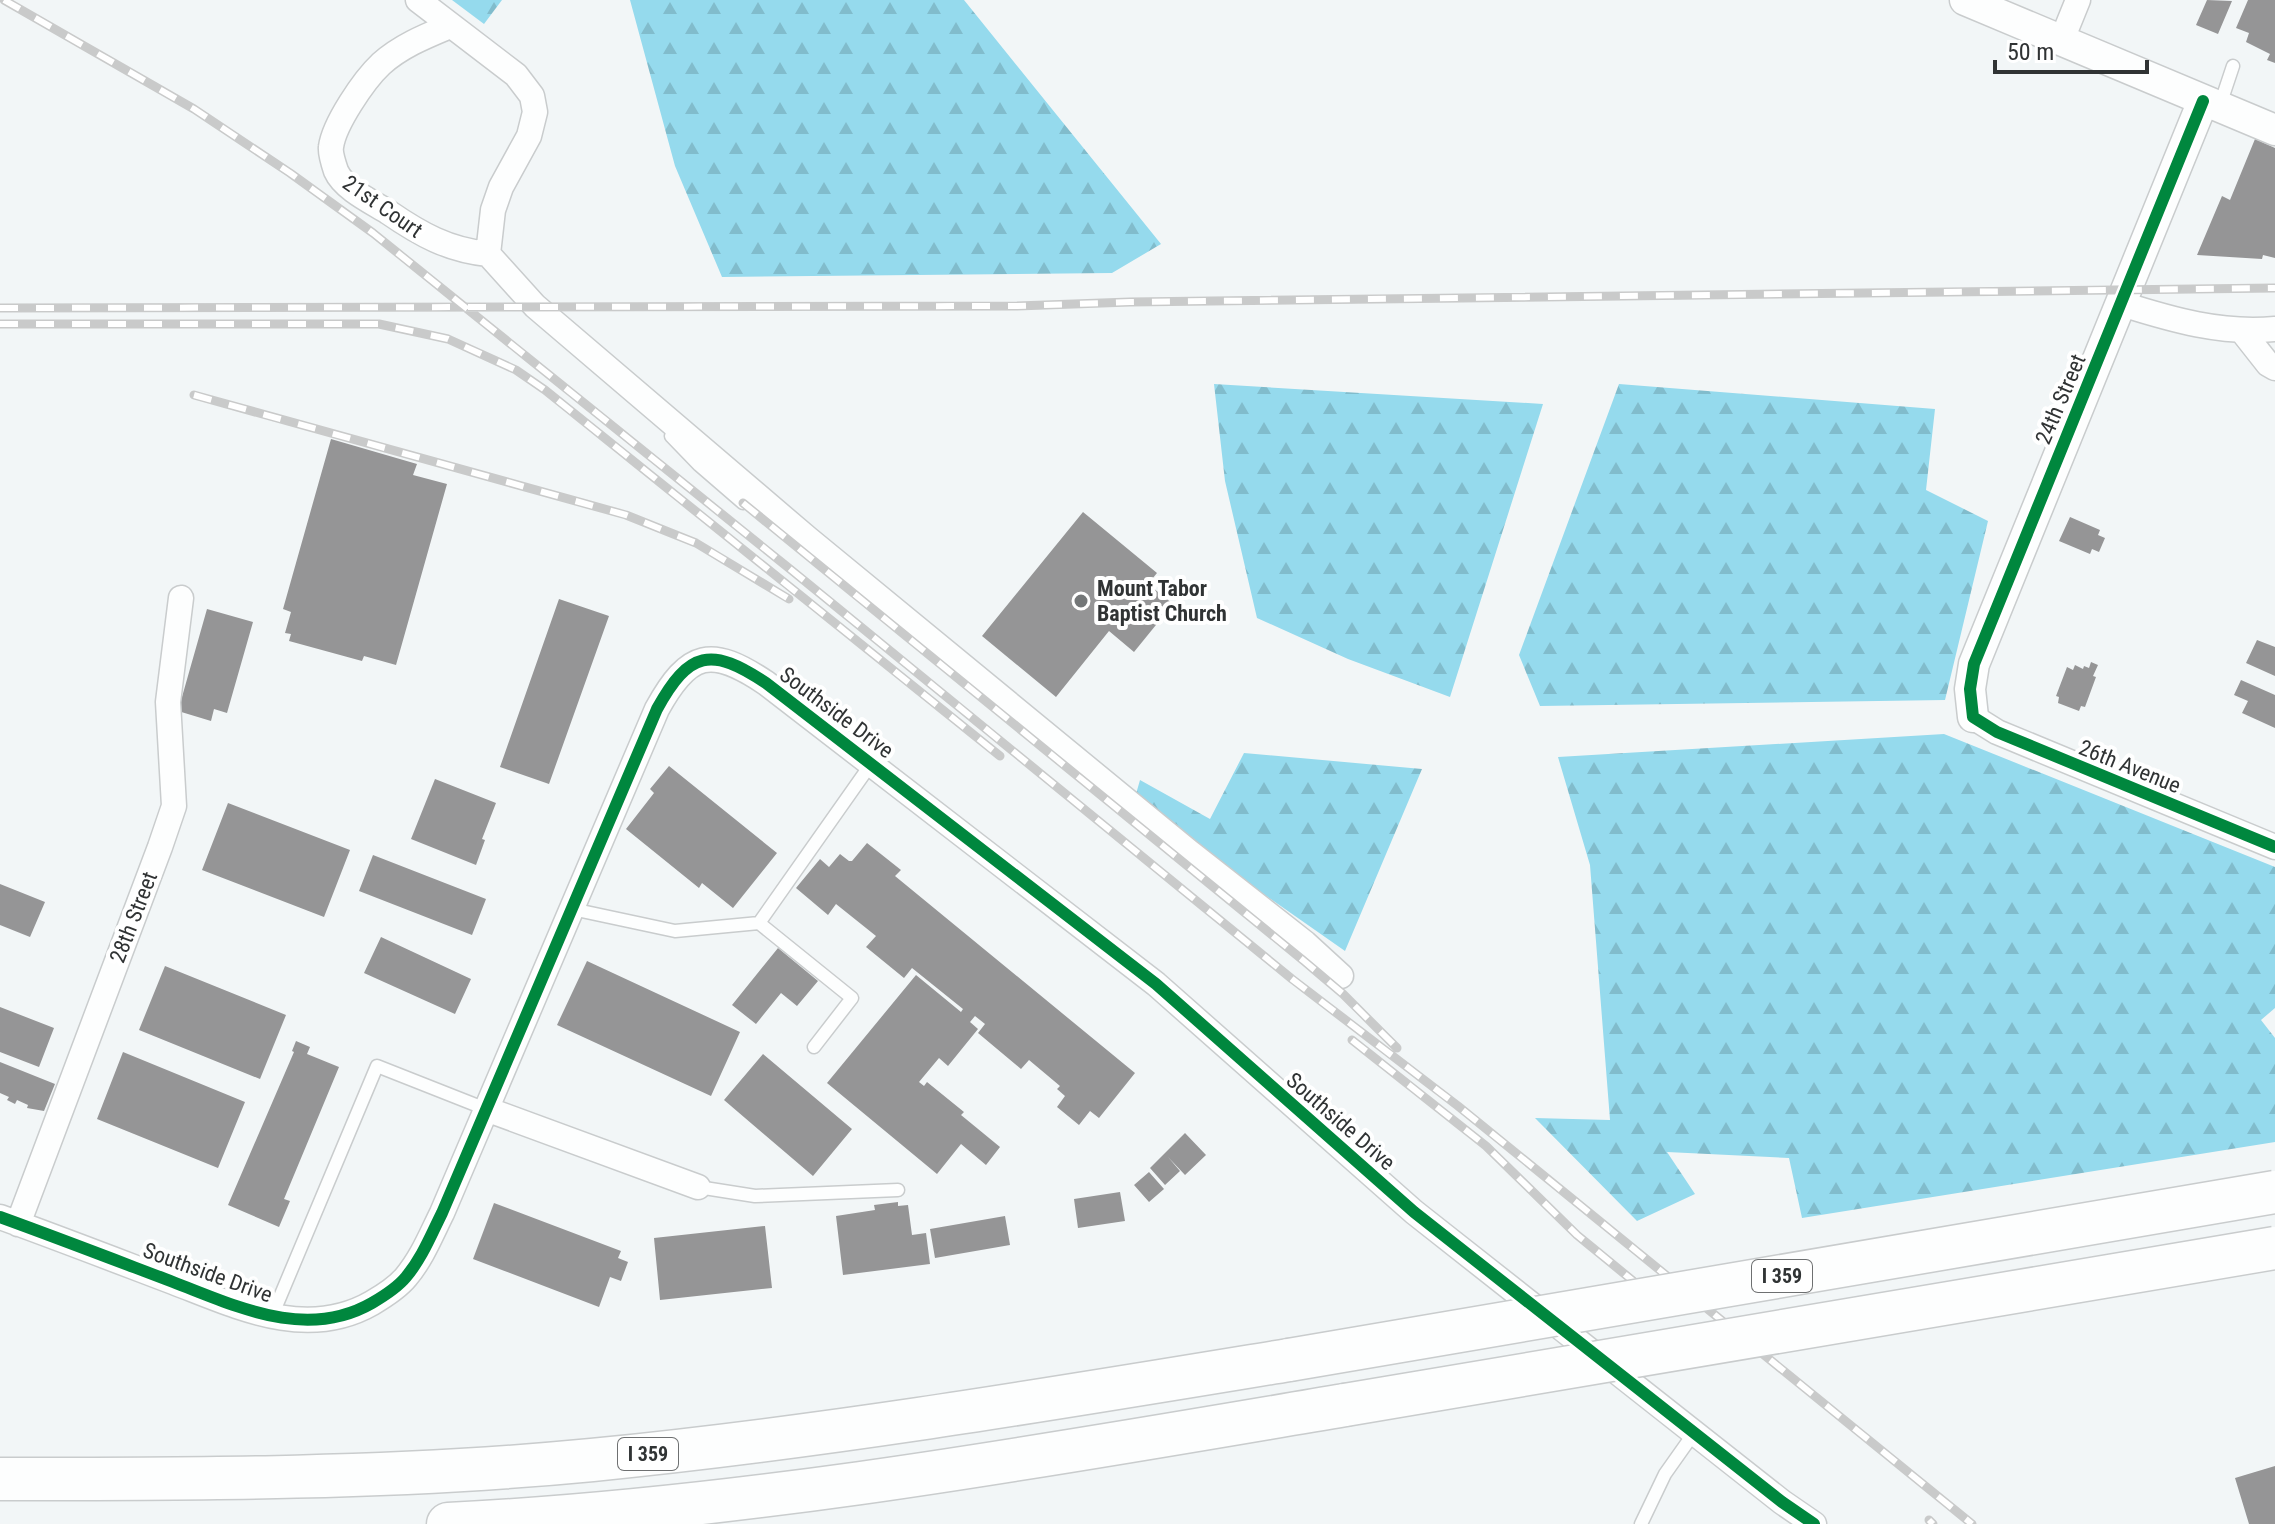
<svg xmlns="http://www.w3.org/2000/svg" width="2275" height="1524" viewBox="0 0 2275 1524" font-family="'Roboto Condensed',sans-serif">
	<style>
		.forest { fill: url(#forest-firs) }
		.building { fill: #959596 }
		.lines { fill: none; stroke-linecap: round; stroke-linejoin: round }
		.service-casing { stroke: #c9cccd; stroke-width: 15 }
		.minor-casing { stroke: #c9cccd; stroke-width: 27 }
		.tertiary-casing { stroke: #c9cccd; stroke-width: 33 }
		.motorway-casing { stroke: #c9cccd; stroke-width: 45 }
		.service { stroke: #fdfefe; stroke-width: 12 }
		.minor { stroke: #fdfefe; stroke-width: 24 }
		.tertiary { stroke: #fdfefe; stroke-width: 30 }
		.motorway { stroke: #fdfefe; stroke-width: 42 }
		.rail-casing { stroke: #c9caca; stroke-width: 9 }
		.rail { stroke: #fff; stroke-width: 6; stroke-dasharray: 18; stroke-linecap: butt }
		.motorway-bridge-casing { stroke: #c9cccd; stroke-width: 45; stroke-linecap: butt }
		.motorway-bridge { stroke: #fdfefe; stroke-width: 42 }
		.cycleway-casing { stroke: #fff; stroke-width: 17 }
		.cycleway { stroke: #00873e; stroke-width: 12 }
		.poi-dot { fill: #747778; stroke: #fff; stroke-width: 3 }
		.labels { text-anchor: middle; stroke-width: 8; stroke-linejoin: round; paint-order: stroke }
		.shield { fill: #fff; stroke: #6e7071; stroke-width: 2 }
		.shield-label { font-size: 20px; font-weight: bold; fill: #303334 }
		.street-label { font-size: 22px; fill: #303334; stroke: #fff }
		.poi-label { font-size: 22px; font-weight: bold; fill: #303334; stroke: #fff; text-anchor: start }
	</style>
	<defs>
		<pattern id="forest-firs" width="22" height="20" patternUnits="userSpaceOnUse" patternTransform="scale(2)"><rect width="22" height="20" fill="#95daed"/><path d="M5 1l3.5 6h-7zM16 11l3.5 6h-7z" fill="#81bccc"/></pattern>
	</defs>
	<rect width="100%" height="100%" fill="#f2f6f7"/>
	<path class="forest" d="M452,0h50l-18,24z
		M630,0h334l197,244 -49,29 -390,4 -47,-111z
		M1214,384l329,20 -93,293 -102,-38 -91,-41 -32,-137z
		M1619,384l316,25 -9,81 62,31 -43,179 -405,6 -21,-51z
		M1944,734l331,133v141l-14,12 14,18v104l-473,76 -13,-60 -122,-6 28,42 -58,27 -102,-103 75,2 -20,-255 -32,-108z
		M1244,753l178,16 -77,182 -83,-58 -126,-99 4,-14 70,39z"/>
	<path class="building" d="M2207,0l25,1 -14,33 -22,-9z
		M2248,0h27v63l-8,-3 3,-6 -24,-12 3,-9 -13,-5z
		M2255,139l20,9v110l-12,-3 -1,4 -65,-4 25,-59 8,4z
		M331,439l86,25 -4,11 34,9 -51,181 -32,-9 -2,5 -73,-20 2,-7 -6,-1 6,-21 -8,-3z
		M1083,512l74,61 -9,11 25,20 -39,48 -25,-21 -53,66 -74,-61z
		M2070,517l30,13 -2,5 7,3 -6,14 -7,-3 -2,5 -31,-13z
		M559,599l50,17 -60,168 -49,-17z
		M207,609l46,13 -26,91 -13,-4 -3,12 -33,-10z
		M2257,640l18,7v29l-29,-13z
		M2091,662l7,3 -5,11 3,1 -11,30 -4,-1 -2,5 -21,-8 1,-6 -3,-1 11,-29 6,3 2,-5 8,4 1,-3 5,2z
		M2241,680l34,15v33l-33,-15 6,-12 -14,-6z
		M669,766l108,87 -44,55 -31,-25 -3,5 -73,-59 28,-36 -4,-4z
		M435,779l61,24 -14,36 3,1 -9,25 -65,-26z
		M228,803l122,47 -26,67 -122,-47z
		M867,843l34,27 -6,6 240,197 -36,45 -9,-7 -11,14 -22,-18 8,-11 -8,-7 3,-3 -31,-26 -8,9 -43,-36 7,-9 -10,-8 -5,6 8,7 -30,37 -9,-8 -20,24 5,4 3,-4 37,30 -3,3 39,32 -14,18 -25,-21 -24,30 -110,-91 89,-108 45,37 2,-3 -51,-41 -8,10 -38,-31 10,-11 -40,-32 -8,11 -32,-27 24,-29 9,8 11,-13 9,7h3z
		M373,855l113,44 -14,36 -113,-44z
		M0,884l45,18 -15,35 -30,-12z
		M381,937l90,42 -16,35 -91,-41z
		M778,948l40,33 -21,25 -16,-13 -25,31 -24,-19z
		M587,961l153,71 -29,64 -154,-71z
		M165,966l121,49 -26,64 -121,-49z
		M0,1007l54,21 -15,39 -39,-15z
		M296,1041l14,6 -3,7 32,13 -55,132 6,2 -11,26 -51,-22 66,-153 -2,-1z
		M123,1052l122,50 -27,66 -121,-49z
		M763,1054l89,75 -39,47 -89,-76z
		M0,1062l55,22 -11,27 -17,-3 1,-3 -11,-5 -2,4 -8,-4 2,-3 -9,-4z
		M1185,1133l21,22 -21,20 -17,-18 12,14 -15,14 -15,-17z
		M1149,1172l15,17 -15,13 -15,-17z
		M1120,1192l5,29 -47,7 -4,-29z
		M898,1202v4l10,-1 4,30 14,-2 4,31 -87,11 -7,-59 39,-6 -1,-5z
		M494,1203l127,48 -3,7 10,4 -7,19 -11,-4 -11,30 -126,-48z
		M1005,1216l5,29 -75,13 -5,-29z
		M765,1226l7,62 -112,12 -6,-62z
		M2275,1466v58h-26l-14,-46z"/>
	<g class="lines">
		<g class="service-casing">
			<path id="service" d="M2220,105l13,-39
				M671,436l28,29 44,38
				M572,909l103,22 84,-8 112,-159
				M759,923l93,75 -38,49
				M698,1187l57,9 143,-6
				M272,1316l105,-250 109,43
				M1641,1524l24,-50 29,-41"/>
		</g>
		<g class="minor-casing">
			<path id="minor" d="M418,0l98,75 16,21 3,16 -6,24 -28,51 -8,23 -5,44 47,52 272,232 381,313 117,92 36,33
				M450,26c-24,10 -49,20 -69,38 -17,16 -47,60 -50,83 -1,6 3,18 5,24 8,18 36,31 52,41 32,22 60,38 100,42
				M2061,42l17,-42
				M2122,304c51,16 99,30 153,25
				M2242,331l26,33 7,4
				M1973,717l24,15 278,115
				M486,1109l212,78
				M0,1217c58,21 115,43 173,65 63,24 133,59 199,21 12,-7 25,-15 34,-26 16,-19 25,-42 36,-64l215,-504c32,-58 54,-63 109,-26l390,301 258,228 368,290 32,22
				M18,1224l142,-377 14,-41 -6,-104 13,-104"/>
		</g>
		<g class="tertiary-casing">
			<path id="tertiary" d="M1965,0l310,130
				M1973,717l-3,-28 4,-25 229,-563"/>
		</g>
		<g class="motorway-casing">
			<path id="motorway" d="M0,1479c198,0 395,0 592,-19 234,-23 465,-62 697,-100
				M448,1524c302,-15 600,-69 897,-119"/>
		</g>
		<use href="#service" class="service"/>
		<use href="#minor" class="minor"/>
		<use href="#tertiary" class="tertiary"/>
		<use href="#motorway" class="motorway"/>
		<g class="rail-casing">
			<path id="rail" d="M4,0l190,109 96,64 83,60 417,336 502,410 166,127 514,418
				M0,308l1017,-2 113,-4 1145,-14
				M0,324h379l69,15 68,31 29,20 455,366
				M194,395l432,120 70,28 93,56
				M743,503l561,458 39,33 54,54
				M1352,1040l134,106 91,89 72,59
				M1929,1520l4,4"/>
		</g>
		<use href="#rail" class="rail"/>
		<g class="motorway-bridge-casing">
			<path id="motorway-bridge" d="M1289,1360l986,-168
				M1345,1405l930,-157"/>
		</g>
		<use href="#motorway-bridge" class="motorway-bridge"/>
		<g class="cycleway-casing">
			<path id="cycleway" d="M2203,101l-229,563 -4,25 3,28 24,15 278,115
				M0,1217c58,21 115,43 173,65 63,24 133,59 199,21 12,-7 25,-15 34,-26 16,-19 25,-42 36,-64l215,-504c32,-58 54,-63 109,-26l390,301 258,228 368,290 32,22"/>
		</g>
		<use href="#cycleway" class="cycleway"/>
	</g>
	<circle class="poi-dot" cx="1081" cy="601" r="8"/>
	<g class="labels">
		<g class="shield">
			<rect x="1752" y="1260" width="60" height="32" rx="6"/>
			<rect x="618" y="1438" width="60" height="32" rx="6"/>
		</g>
		<g class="shield-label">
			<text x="1782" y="1283">I 359</text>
			<text x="648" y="1461">I 359</text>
		</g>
		<g class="street-label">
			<text transform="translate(383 206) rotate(35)" y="8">21st Court</text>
			<text transform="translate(2060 399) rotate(-67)" y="8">24th Street</text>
			<text transform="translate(837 712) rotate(37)" y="8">Southside Drive</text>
			<text transform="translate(2130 766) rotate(22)" y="8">26th Avenue</text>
			<text transform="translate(133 917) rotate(-69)" y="8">28th Street</text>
			<text transform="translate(1341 1121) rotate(41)" y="8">Southside Drive</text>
			<text transform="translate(208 1272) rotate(20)" y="8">Southside Drive</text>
		</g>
		<g class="poi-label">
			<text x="1097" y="596">Mount Tabor<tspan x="1097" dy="25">Baptist Church</tspan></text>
		</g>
	</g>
	<path d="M1995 60v12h152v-12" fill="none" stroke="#303334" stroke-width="4"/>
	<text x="2007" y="60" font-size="24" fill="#303334" stroke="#ffffff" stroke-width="6" paint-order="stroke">50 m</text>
</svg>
